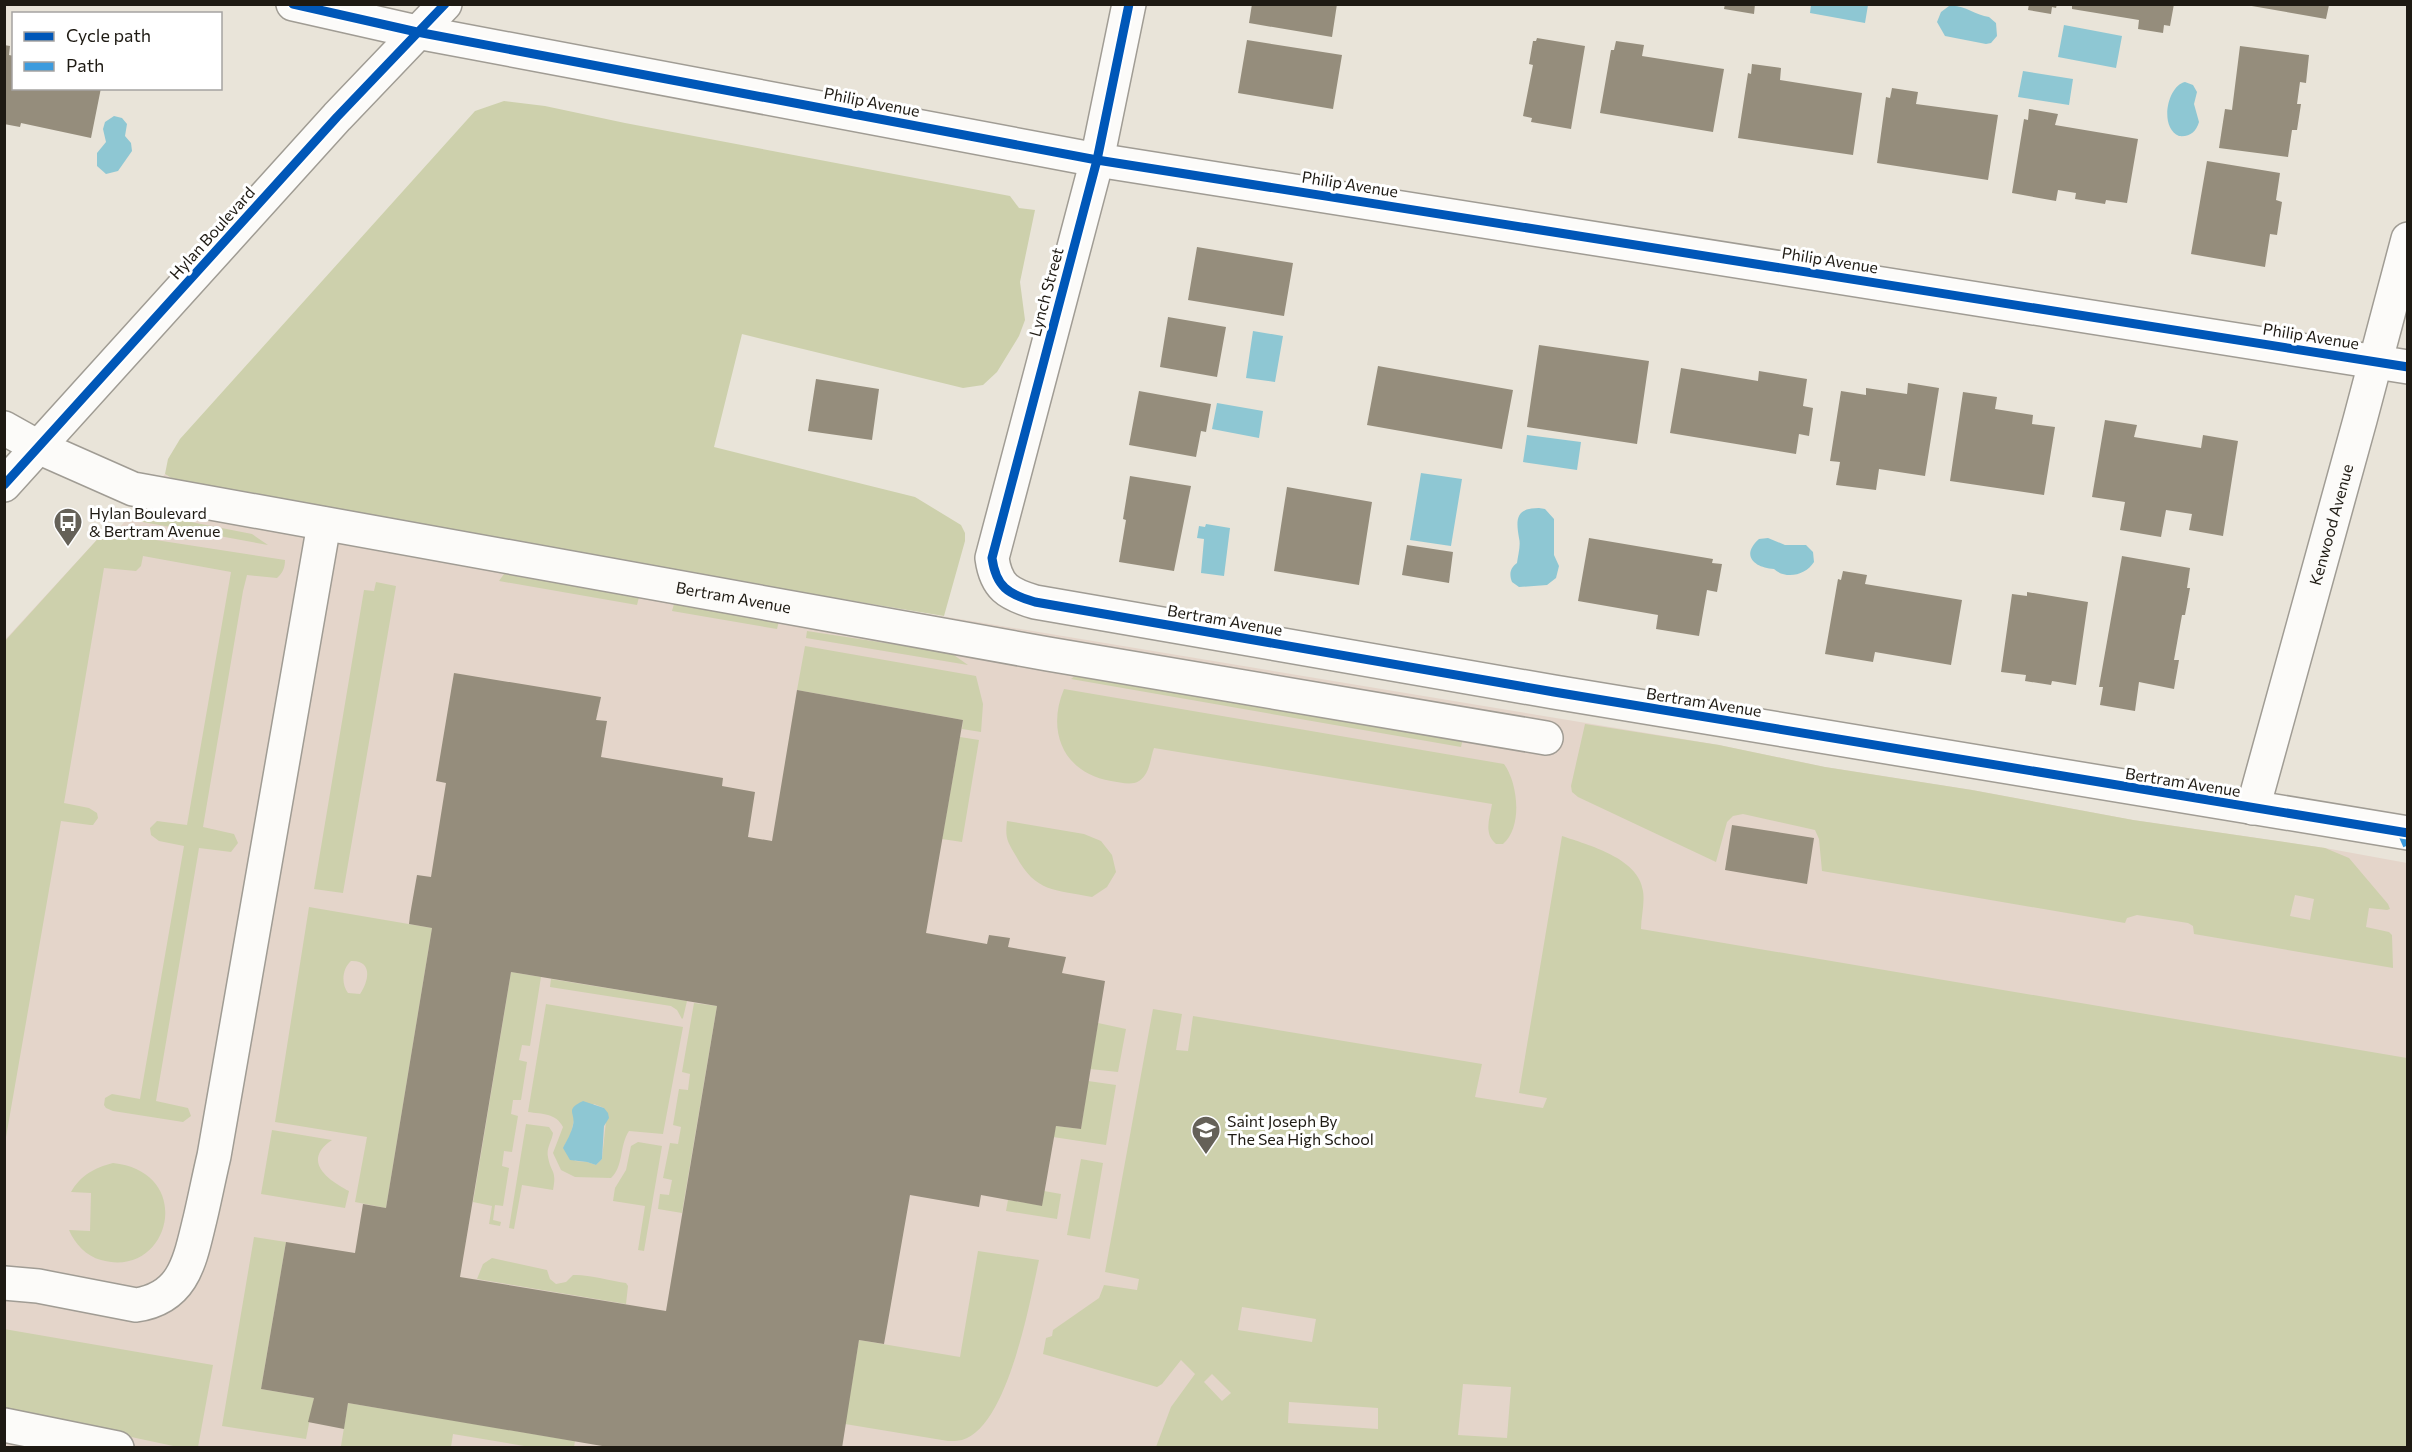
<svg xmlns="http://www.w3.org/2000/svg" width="2412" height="1452" viewBox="0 0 2412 1452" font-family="Commissioner,sans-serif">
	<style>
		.education { fill: #e4d5ca }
		.green { fill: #cdd0ac; fill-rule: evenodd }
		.water { fill: #8ec7d3 }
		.building { fill: #958d7c; fill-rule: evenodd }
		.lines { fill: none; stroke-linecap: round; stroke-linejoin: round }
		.minor-casing { stroke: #a09c94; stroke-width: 36 }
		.major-casing { stroke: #a09c94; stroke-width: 36 }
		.minor { stroke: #fcfbf9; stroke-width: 33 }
		.major { stroke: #fcfbf9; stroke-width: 33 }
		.quiet { stroke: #3c9bde; stroke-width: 8; stroke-dasharray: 15 8; stroke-linecap: butt }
		.cycleway-casing { stroke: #fff; stroke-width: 13 }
		.cycleway { stroke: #0057b8; stroke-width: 9 }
		.labels { text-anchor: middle; stroke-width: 6; stroke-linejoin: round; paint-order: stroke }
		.street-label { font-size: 16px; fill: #1e1a13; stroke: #fff }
		.poi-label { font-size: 16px; fill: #1e1a13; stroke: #fff; text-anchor: start }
	</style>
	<rect width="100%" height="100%" fill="#e9e4d9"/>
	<path class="education" d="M165,474l29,18 1525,253 106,22 147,23 161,30 192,28 82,15v584h-2402l-1,-806 100,-109 11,1z"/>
	<path class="green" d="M504,101l41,5 80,17 385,73 9,12 16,2 -15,72 5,38 -6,16 -22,36 -14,13 -20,3 -221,-54 -28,113 201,50 46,28 4,8v8l-21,75 -750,-124 -29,-18 3,-15 12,-20 295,-328z
		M135,511l117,23 16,11 -136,-25z
		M104,532l181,28c0,7 -2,13 -8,18l-30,-3 -4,16 -40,236 31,7 4,9 -7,9 -32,-4 -43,253 32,7 3,8 -8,6 -70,-11 -7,-3 -2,-3 1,-7 7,-4 28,5 44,-253 -25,-5 -8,-6 -1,-7 7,-7 30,4 44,-253 -88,-16 -2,10 -5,5 -32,-3 -40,235 25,5 8,5 1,5 -5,7h-3l-29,-4 -56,322v-502z
		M504,574l135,23 -2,8 -138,-24z
		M376,582l20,4 -53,307 -29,-4 50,-299 10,1z
		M674,604l105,17 -2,8 -105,-18z
		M807,631l144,22 17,12 -162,-27z
		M805,646l171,30 7,28 -2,28 -19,-3 1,-9 -166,-30z
		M1081,671l382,67 -2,9 -390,-68z
		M1064,689l440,75c14,19 19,63 -1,80h-7c-13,-11 -6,-26 -4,-40l-338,-56c-4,11 -4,26 -15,33 -8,5 -19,1 -28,0 -47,-8 -65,-49 -47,-92z
		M1585,724l134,21 106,22 147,23 161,30 192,28 24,10 39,46 2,5 -3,1 -18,-2 -3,19 23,5 3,3 1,33 -199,-34 -1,-8 -5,-3 -51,-8 -10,3 -2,5 -303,-52 -3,-32 -4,-9 -72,-16 -10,2 -6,6 -11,40 -138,-65 -6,-5 -1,-6zM2295,895l19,4 -4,21 -20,-4z
		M960,737l19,3 -17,102 -20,-3z
		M1007,821l77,13 17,7 11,14 4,17 -9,15 -15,10c-38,-8 -56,-4 -76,-41 -9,-15 -11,-18 -9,-35z
		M1562,836c26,9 77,22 81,55 2,12 -2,26 -2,38l766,129v389h-1251l15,-40 24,-33 -14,-14 -19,24 -5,3 -114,-33 3,-16 6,-2 1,-6 46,-32 5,-13 33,5 2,-11 -34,-7 48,-263 29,5 -6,36 12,1 5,-35 289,48 -7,33 68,11 4,-10 -28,-5zM1242,1307l74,12 -4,23 -74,-12zM1212,1374l19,19 -9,8 -18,-19zM1463,1384l48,3 -4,51 -49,-3zM1289,1402l89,6v21l-90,-6z
		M309,907l123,21 -46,280 -31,-6 12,-65 -92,-15zM351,961c22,-1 18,20 9,33l-12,-1c-7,-9 -6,-24 3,-32z
		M511,972l30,5 -11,69 -8,-1 -3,15 8,2 -6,38h-8l-2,14 7,2 -6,36 -8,-1 -2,15 7,2 -6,38 -8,-1 -2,15 8,2 -1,4 -11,-2 3,-18 -19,-4z
		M551,979l136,22 -4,17 -1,1 -5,-9 -6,-4 -121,-19z
		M694,1003l23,3 -35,207 -24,-4 2,-15 9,1 3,-15 -9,-2 7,-35 8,1 3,-17 -8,-2 6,-36 9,1 2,-16 -8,-2z
		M546,1004l137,23 -20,107 -34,-3c-10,15 -5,35 -18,47l-36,-1 -14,-7 -8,-17 10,-26c-7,-14 -21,-13 -35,-15zM594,1104l10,4 2,13 -4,38 -6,6 -9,-3 -12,-1 -10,-17 5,-7 4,-17z
		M1098,1023l28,6 -8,43 -28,-3z
		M1088,1081l28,4 -10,60 -53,-8 3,-11 25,3z
		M526,1124l23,3 4,6c-1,8 -7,15 -5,24 3,17 9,12 5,33l-31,-5 -8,44 -5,-1z
		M272,1130l60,10c-31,21 -4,40 17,51l-4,17 -84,-14z
		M638,1142l24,4 -18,105 -6,-1 7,-44 -32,-5 2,-13 11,-18 5,-24z
		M1081,1159l22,4 -13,76 -23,-4z
		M113,1163c84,9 57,117 -12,97 -15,-4 -26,-16 -32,-30l21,1 1,-38 -20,-1c10,-17 23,-24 42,-29z
		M1044,1191l17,3 -4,25 -51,-8 2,-11 33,5z
		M254,1237l32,5 -25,147 53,9 -8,41 -84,-13z
		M978,1251l61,9c-9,41 -31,167 -77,180 -4,1 -10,1 -14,1l-103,-17 14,-84 101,17z
		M492,1258l55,12 3,9 6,5 10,-2 7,-7c13,-1 39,6 53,8l2,3 -2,18 -149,-25 6,-15z
		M4,1329l209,36 -15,82h-20l-173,-37z
		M348,1403l227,38 -1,6h-44l-77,-13 -2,13 -110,-1z"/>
	<path class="water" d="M1811,5v-1l57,1 -3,18 -55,-10z
		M1949,6c14,-2 26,9 40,11l7,6 1,13 -6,7 -5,1 -41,-8 -8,-14 4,-10z
		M2064,25l58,11 -6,32 -58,-11z
		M2023,71l50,8 -4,26 -51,-8z
		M2185,82l8,3 4,7 -3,12 5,18c-3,10 -9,15 -20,14 -20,-8 -12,-50 6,-54z
		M114,116l8,2 5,6 -2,12 6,7 1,8 -14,20 -12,3 -9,-8v-13l9,-11 -3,-13 2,-7z
		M1253,331l30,5 -8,46 -29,-4z
		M1217,403l46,8 -4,27 -47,-9z
		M1527,435l54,7 -4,28 -54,-8z
		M1421,473l41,6 -11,67 -41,-6z
		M1539,508l6,1 9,10v36l5,11 -3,12 -9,7 -28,2 -7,-5c-3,-8 -2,-14 5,-19 1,-8 4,-18 2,-25 -3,-18 -4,-30 20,-30z
		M1206,524l24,4 -6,48 -23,-3 3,-34 -7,-1 2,-12 6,1z
		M1768,538l17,7h21l7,7 1,10c-8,13 -28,18 -40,7 -19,-1 -34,-13 -15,-30z
		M583,1101l21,7 4,5 1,5 -5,8 -2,33 -6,6 -9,-3 -17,-2 -7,-12c4,-8 8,-14 10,-23 3,-12 -9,-15 10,-24z"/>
	<path class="building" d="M1252,4h85l-5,33 -83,-14z
		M1725,4h30l-1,10 -30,-5z
		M2029,4h28l-1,4 -4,-1 -1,7 -23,-4z
		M2072,4h102l-4,22 -6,-1 -1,8 -25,-4 1,-9 -67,-11z
		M2246,5h83l-3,14z
		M1537,38l48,8 -14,83 -40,-7 1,-4 -9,-2 10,-51 -4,-1 4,-23h3z
		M1247,40l95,15 -9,54 -95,-16z
		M1616,41l28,4 -2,11 82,13 -11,63 -113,-19 11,-63h3z
		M4,45l6,1 -1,9 5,1v32h87l-10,50 -70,-15 -1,4 -16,-3z
		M2240,46l69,9 -3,28 -6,-1 -3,22h4l-4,26h-5l-4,27 -69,-9 6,-39 7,1z
		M1752,64l29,4 -1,12 82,13 -9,62 -115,-17 10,-65 3,1z
		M1892,88l26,4 -2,12 82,11 -10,65 -111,-17 9,-66 4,1z
		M2029,109l29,5 -3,11 83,14 -11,64 -21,-3 -1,4 -30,-5 1,-6 -18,-3 -2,11 -44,-8 12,-74 4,1z
		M2207,161l73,12 -4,27 6,2 -5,33 -7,-1 -5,33 -74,-13z
		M1197,247l96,16 -9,53 -96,-16z
		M1168,317l58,10 -9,50 -57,-10z
		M1539,345l110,16 -12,83 -110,-17z
		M1378,366l135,24 -11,59 -135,-24z
		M1681,368l77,13 1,-10 48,8 -4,27 10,2 -4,28 -10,-2 -3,20 -126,-21z
		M816,379l63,10 -7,51 -64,-9z
		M1908,383l31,5 -14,88 -46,-7 -3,21 -40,-5 4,-23 -10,-1 11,-70 25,4v-7l41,6z
		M1139,391l72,13 -5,28 -5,-1 -5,26 -67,-12z
		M1963,392l34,5 -2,12 38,6 -1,9 23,3 -11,68 -94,-14z
		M2105,420l32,5 -3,12 67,11 2,-13 35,6 -15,95 -34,-6 3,-16 -26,-4 -5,27 -41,-7 5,-28 -33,-5z
		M1130,476l61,10 -17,85 -55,-9 7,-42 -3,-1z
		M1287,487l85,15 -13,83 -85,-14z
		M1589,538l124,21 -1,4 10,1 -5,28 -10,-2 -8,46 -43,-7 2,-14 -80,-14z
		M1407,545l46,7 -4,31 -47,-8z
		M2122,556l68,12 -3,20h3l-5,27h-3l-8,45h5l-5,29 -35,-7 -4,29 -35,-6 3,-18h-4z
		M1843,571l24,4 -2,9 97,16 -11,65 -76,-13 -2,10 -48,-8 13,-75 3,1z
		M2027,592l61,10 -12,83 -24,-4 -1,4 -26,-4 1,-6 -25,-3 11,-78 15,2z
		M454,673l147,24 -5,23 11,1 -6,36 122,21 -1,8 33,6 -7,45 24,4 25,-151 166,30 -37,213 61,11 2,-9 21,3 -2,9 58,10 -4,16 43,8 -24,148 -25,-3 -14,80 -61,-11 -2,12 -69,-12 -26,149 -25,-4 -17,108h-228l-266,-45 -4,26 -36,-7 6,-24 -53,-9 25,-147 69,11 8,-49 23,4 46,-280 -23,-4 1,-9 7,-40 14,2 15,-94 -10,-2zM511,972l206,34 -51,305 -206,-34z
		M1732,825l82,13 -7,46 -82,-14z"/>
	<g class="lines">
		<g class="minor-casing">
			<g id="minor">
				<path d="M293,4l124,28 680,128 1311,207"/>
				<path d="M1129,4l-32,156 -105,398c4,29 16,36 43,44l519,90 854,141"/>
				<path id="s1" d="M4,428l34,19 95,42 915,165 498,84"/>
				<path id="s2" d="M2253,808l107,-388 48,-181"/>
				<path d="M4,1283l34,3 98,19c49,-7 54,-46 64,-86 5,-21 9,-42 14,-63l110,-632"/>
				<path d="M4,1425l113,23"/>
			</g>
		</g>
		<g class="major-casing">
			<path id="major" d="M4,485l333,-368 108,-113"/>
		</g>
		<use href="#minor" class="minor"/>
		<use href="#major" class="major"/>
		<path class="quiet" d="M2401,832l7,16"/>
		<g class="cycleway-casing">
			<path id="cycleway" d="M293,4l124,28 680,128 1311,207
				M1129,4l-32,156 -105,398c4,29 16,36 43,44l519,90 854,141
				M4,485l333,-368 108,-113"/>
		</g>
		<use href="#cycleway" class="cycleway"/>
	</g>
	<defs>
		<g id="bus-pin" transform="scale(1.5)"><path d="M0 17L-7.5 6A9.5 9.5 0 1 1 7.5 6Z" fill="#656158" stroke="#fff"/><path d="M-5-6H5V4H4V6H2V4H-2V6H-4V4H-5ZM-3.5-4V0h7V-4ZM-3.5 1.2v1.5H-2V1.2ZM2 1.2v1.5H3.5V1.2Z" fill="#fff"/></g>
		<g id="school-pin" transform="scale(1.5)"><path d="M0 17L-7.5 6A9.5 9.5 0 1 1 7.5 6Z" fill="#656158" stroke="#fff"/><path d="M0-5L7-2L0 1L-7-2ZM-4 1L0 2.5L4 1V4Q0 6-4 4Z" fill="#fff"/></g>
	</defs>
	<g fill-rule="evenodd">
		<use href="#bus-pin" x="68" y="522"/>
		<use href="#school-pin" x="1206" y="1130"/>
	</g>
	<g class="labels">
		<g class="street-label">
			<text transform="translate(872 102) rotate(11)" y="6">Philip Avenue</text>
			<text transform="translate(1350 184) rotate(9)" y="6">Philip Avenue</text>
			<text transform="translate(212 233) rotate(-48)" y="6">Hylan Boulevard</text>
			<text transform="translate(1830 260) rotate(9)" y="6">Philip Avenue</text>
			<text transform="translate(1046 292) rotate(-75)" y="6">Lynch Street</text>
			<text transform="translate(2311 336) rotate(9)" y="6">Philip Avenue</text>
			<text dy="6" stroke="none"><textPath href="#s2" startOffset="294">Kenwood Avenue</textPath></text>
			<text dy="6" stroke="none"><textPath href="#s1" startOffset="753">Bertram Avenue</textPath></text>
			<text transform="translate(1225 620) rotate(10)" y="6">Bertram Avenue</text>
			<text transform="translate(1704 702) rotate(9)" y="6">Bertram Avenue</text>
			<text transform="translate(2183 782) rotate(9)" y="6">Bertram Avenue</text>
		</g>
		<g class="poi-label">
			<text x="89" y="519">Hylan Boulevard<tspan x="89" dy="18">&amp; Bertram Avenue</tspan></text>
			<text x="1227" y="1127">Saint Joseph By<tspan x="1227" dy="18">The Sea High School</tspan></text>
		</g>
	</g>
	<rect width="2412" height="1452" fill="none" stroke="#1e1a13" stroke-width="12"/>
	<rect x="12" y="12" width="210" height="78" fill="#ffffff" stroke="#a5a3a1" stroke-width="1.5"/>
	<rect x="24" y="32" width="30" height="9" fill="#0057b8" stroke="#a5a3a1" stroke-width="1.5"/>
	<text x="66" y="42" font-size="18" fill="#1e1a13">Cycle path</text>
	<rect x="24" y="62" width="30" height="9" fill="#3c9bde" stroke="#a5a3a1" stroke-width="1.5"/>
	<text x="66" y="72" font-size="18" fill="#1e1a13">Path</text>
</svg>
